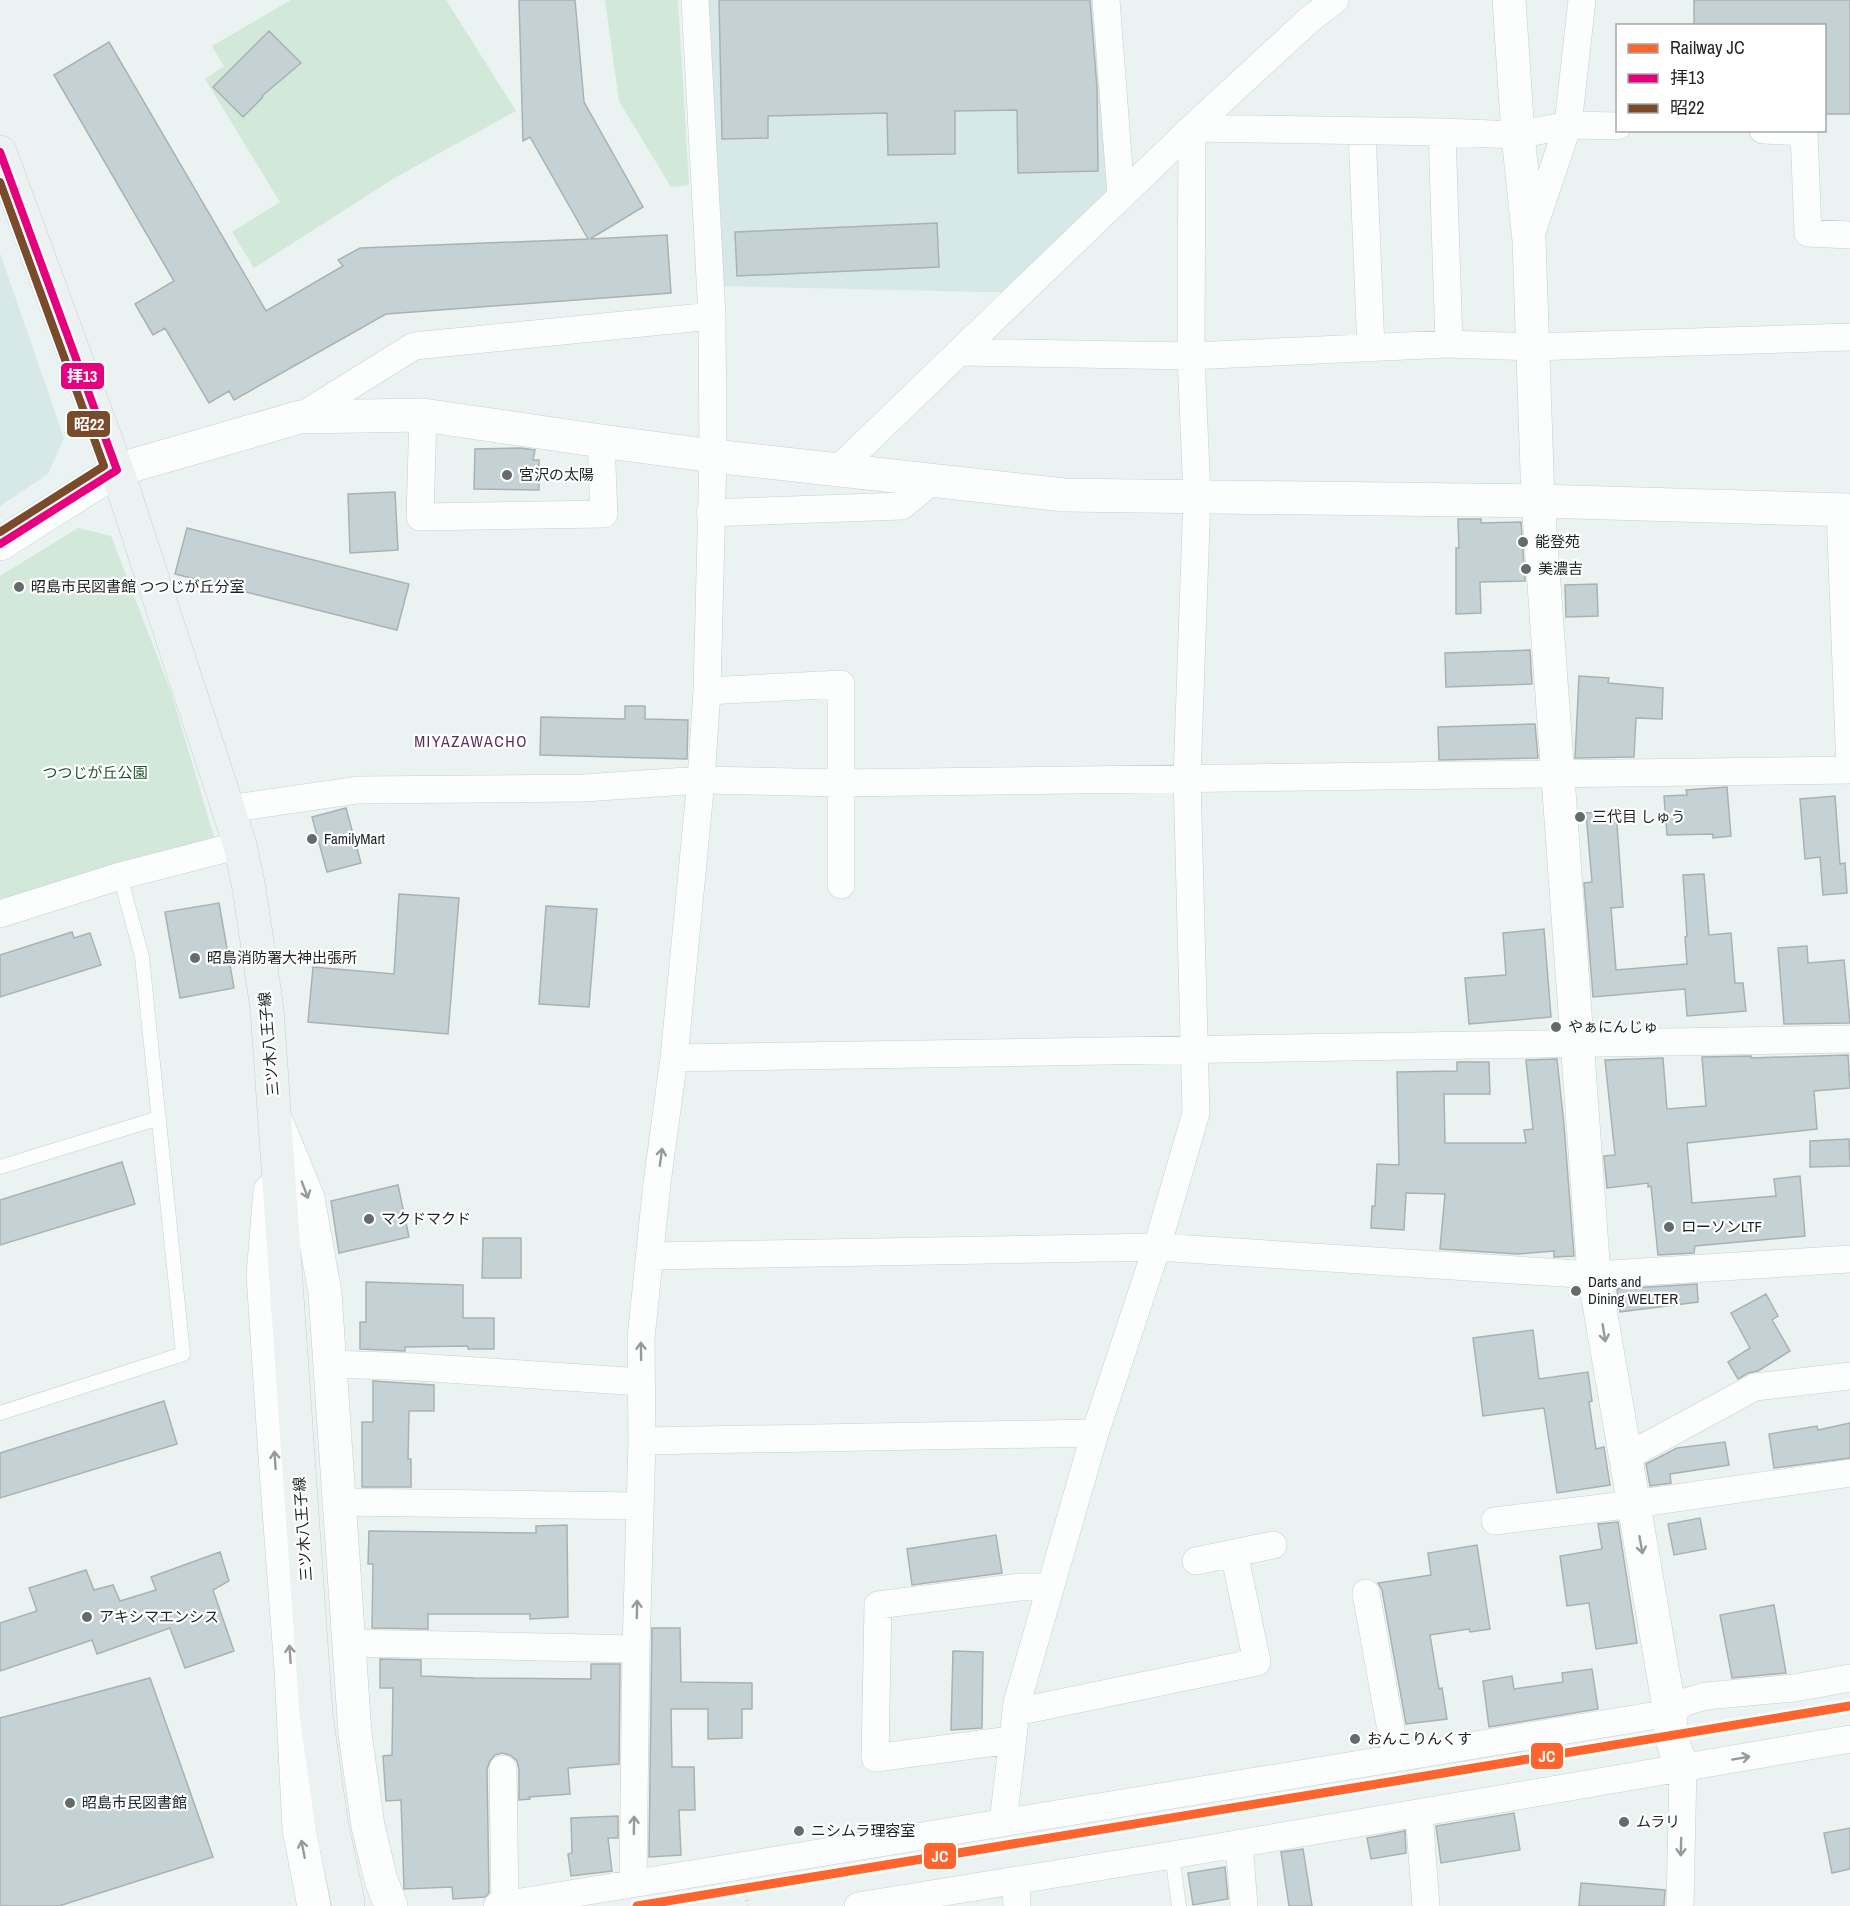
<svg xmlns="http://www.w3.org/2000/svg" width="1850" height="1906" viewBox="0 0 1850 1906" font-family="'Archivo Narrow','Noto Sans JP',sans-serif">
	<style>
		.built { fill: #d7e8e8 }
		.green { fill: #d2e8d8 }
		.building { fill: #c4d2d6; stroke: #abb1b1; stroke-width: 1.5 }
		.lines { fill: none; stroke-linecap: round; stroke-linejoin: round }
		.service-casing { stroke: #c9cfcf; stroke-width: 15 }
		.minor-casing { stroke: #c9cfcf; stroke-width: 28 }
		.tertiary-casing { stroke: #c9cfcf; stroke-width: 34 }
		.secondary-casing { stroke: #c9cfcf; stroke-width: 34 }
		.path { stroke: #d6d8d8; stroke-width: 4; stroke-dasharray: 1.5 4.5; stroke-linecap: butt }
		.service { stroke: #fcfdfd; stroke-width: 14 }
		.minor { stroke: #fcfdfd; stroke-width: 27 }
		.tertiary { stroke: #fcfdfd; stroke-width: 33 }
		.secondary { stroke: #ecf2f1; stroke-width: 33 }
		.bus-1-casing { stroke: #fff; stroke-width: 12 }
		.bus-2-casing { stroke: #fff; stroke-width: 12 }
		.bus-1 { stroke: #e5007d; stroke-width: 8 }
		.bus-2 { stroke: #7a4b2a; stroke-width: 8 }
		.rail-1-casing { stroke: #fff; stroke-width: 14 }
		.rail-1 { stroke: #fe642e; stroke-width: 9 }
		.oneway { stroke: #989a9a }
		.poi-dot { fill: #656b6b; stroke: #fff; stroke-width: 2 }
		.labels { text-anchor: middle; stroke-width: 4.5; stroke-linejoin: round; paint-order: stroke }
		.poi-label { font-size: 15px; fill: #1d2222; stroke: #fff; text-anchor: start }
		.park-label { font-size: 15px; fill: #1c5326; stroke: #fff }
		.street-label { font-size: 15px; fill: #1d2222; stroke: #fff }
		.neighbourhood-label { font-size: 16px; letter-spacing: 1.5px; fill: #5b2e63; stroke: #fff }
		.line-badge { stroke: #fff; stroke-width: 2 }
		.badge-label { font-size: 16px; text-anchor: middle; font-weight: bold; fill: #fff }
	</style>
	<rect width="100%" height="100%" fill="#eaf2f2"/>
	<path class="built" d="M706,0h397l13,211 -88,82 -310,-7z
		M0,253l64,185 -16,36 -48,32z"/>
	<path class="green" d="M291,0h155l70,111 -120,66 -142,91 -22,-36 48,-30 -75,-123 19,-13 -12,-20z
		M605,0h73l11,185 -18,2 -52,-86z
		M78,528l33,8 60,156 43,145 -214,65v-326z"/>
	<path class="building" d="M519,0h56l9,102 59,105 -53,32 77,-4 4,58 -285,21 -152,86 -5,-9 -20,12 -44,-75 -12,7 -18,-31 39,-23 -120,-206 55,-33 157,269 77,-45 -5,-6 22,-12 228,-9 -58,-102 -7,4z
		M719,0h371l7,88 1,83 -80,2 -1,-63 -62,1v43l-67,1 -1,-42 -119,3v22l-46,1z
		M1694,0h156v114h-26v-88h-130z
		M269,31l32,32 -39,33 1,1 -20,20 -30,-30z
		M937,223l2,44 -202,9 -2,-44z
		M520,448l15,2 -2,10h6v30l-65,-1 1,-40z
		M395,492l3,58 -48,3 -2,-59z
		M1458,519h23v4l40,-1 4,59 -45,1 1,31 -25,1v-66h3z
		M187,528l222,56 -12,46 -222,-56z
		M1597,584l1,32 -32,1 -1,-32z
		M1530,650l2,34 -86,3 -1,-34z
		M1579,676l30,2 -1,5 55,5 -1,31 -26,-1 -2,39 -59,1z
		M625,706h20v13l43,1 -1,39 -147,-4 1,-38 84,2z
		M1535,724l3,34 -99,2 -1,-33z
		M1727,787l4,49 -18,2v-4l-46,1 -3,-39 23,-1 -1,-5z
		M1835,796l5,68 5,-1 2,30 -24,2 -3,-38 -15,2 -5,-60z
		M346,808l15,55 -34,9 -15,-55z
		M1616,811l7,96 -12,1 5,62 71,-6 -2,-27 2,-1 -4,-61 21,-1 5,61 22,-2 4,50h8l3,28 -59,5 -2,-27 -92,8 -9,-114 8,-1 -6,-69z
		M399,894l60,4 -11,136 -140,-12 5,-55 81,7z
		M219,903l15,85 -54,10 -15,-86z
		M546,906l51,3 -8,98 -50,-3z
		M1544,929l7,88 -82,7 -4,-46 41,-3 -3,-42z
		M72,932l2,6 16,-5 11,32 -101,32v-42z
		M1807,946l1,17 36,-3 6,63 -66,1 -6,-76z
		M1848,1055l2,33 -36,3 3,38 -130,14 5,60 84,-7 -2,-17 26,-3 5,60 -110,10 -1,7 -36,2 -7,-69 -3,1v-4l-41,5 -3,-32 11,-1 -10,-95 58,-2 4,51 39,-3 -4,-49 49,-1v2z
		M1557,1059l7,66 10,131 -20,1v-6l-36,3 -78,-5 5,-55 -39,-1 -2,37 -33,-2 1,-22h3l2,-42 22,1 -2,-93 60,-1v-9h32l1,32h-46l1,49h81l-2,-13 9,-1 -7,-69z
		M1849,1139l1,27 -40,1v-26z
		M122,1162l13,42 -135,41v-45z
		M398,1185l11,52 -70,16 -8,-52z
		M483,1238h38v40h-39z
		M366,1282l97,3v33h31v31h-26v-3l-63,1v4l-45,-2v-27h6z
		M1697,1284l1,18 -78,10 -3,-23z
		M1766,1294l12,22 -6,4 18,31 -32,20 -10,2 -10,6 -10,-17 22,-14 -19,-35z
		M1533,1330l6,49 49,-7 4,29 -3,1 7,47 8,-2 6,38 -53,8 -13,-85 -61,8 -10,-78z
		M373,1381l61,4v26h-25l-1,48h3v28h-49v-65h11z
		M164,1401l13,43 -177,54v-45z
		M1850,1423v35l-76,10 -5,-34 48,-8 1,4z
		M1725,1442l4,23 -59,9 1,9 -21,3 -4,-22 31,-16z
		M1700,1518l6,31 -32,6 -6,-31z
		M1618,1522l19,121 -41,6 -7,-46 -22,3 -7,-50 42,-7 -4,-25z
		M567,1525l1,92 -38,2v-5h-102v15l-56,-1 1,-64h-5l1,-33 167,2v-7z
		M996,1535l6,38 -90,12 -5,-36z
		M1477,1545l13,84 -20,3 -1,-3 -39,6 9,54 3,-1 5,31 -41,5 -24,-134 -4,-7 53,-8 -3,-22z
		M220,1552l9,29 -16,9 21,61 -49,17 -15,-40 -73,26 -5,-14 -92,31v-48l37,-12 -8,-23 57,-18 8,20 19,-5 7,16 36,-11 -5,-13z
		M1774,1605l12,68 -54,5 -12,-63z
		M652,1628h28l1,54 71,1v26h-10v29l-34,1v-30h-37l1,58h22l1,43h-16l2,45 -32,2z
		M953,1651l30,1 -1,76 -31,2z
		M380,1659l41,1v16l53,2 117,1v-15h29l-1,100 -51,4 2,26 -41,3 1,2 -11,1v-31l-2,-8 -7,-6 -8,-2 -7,2 -5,6 -3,8 2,124 -4,4 -32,2 -1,-12 -48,2 -3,-89 -15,1 -3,-45 9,-1 1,-67h-13z
		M1592,1669l6,40 -109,18 -6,-46 29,-5 2,13 49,-7 -1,-9z
		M150,1678l63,179 -154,49h-59v-188z
		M1514,1813l6,37 -79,13 -5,-37z
		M618,1816v22h-10l4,33 -41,5 -3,-22 4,-1 -1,-35z
		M1850,1828v41l-18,4 -8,-40z
		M1405,1831l1,22 -35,6 -4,-21z
		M1303,1849l9,57h-23l-8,-54z
		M1225,1867l3,32 -35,6 -5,-32z
		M1581,1883l84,7 -1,16h-85z"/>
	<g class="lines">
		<g class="service-casing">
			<path id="service" d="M0,1167l159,-49
				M0,1413l183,-59 -41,-397 -22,-81
				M1172,1855l7,51"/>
		</g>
		<g class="minor-casing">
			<path id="minor" d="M1106,0l15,195
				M1763,130l41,2 4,101 42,2
				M1362,132l9,216
				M1442,132l7,212
				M1530,238l38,-113 14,-125
				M959,352l232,4 258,-12 83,3 318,-10
				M423,415l-3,102 184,-3 -3,-73
				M300,417l114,-71 298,-30
				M838,469l354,-341 117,-108 26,-20
				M1840,510l10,257
				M710,513l192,-7 31,-26
				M707,691l134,-7v201
				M228,809l130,-19 226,-2 117,-8 139,3 1010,-13
				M0,914l120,-38 120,-31
				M674,1058l1176,-19
				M650,1256l507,-9 437,28 256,-16
				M331,1364l85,3 225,15
				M642,1441l453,-8
				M1624,1458l131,-71 95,-11
				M340,1502l299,4
				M1495,1521l139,-17 216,-31
				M1196,1561l77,-16
				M1366,1593l30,165
				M349,1643l287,6
				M1016,1712l241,-50 -23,-109
				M1011,1740l-136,18 3,-153 142,-18h29
				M503,1769l2,136
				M1419,1813l7,93
				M1003,1823l14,-120 78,-270 62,-186 39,-134 -9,-335 10,-282 -6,-140 1,-228 250,4 76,3 50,-10 50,1
				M1239,1843l5,63
				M1016,1880l1,26
				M633,1883l3,-234 6,-208 -1,-103 16,-155 17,-125 27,-278 6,-89 6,-235 -1,-140 -17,-316
				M497,1906l1173,-193 15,-11 21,-6 88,-8 56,-10
				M858,1906l314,-51 678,-116
				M1680,1906l3,-138"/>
		</g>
		<g class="tertiary-casing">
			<path id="tertiary" d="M1509,0l9,135 11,105 9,261 56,774 76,438c0,23 3,34 13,55
				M0,544l117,-74 183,-53 123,-2 178,26 112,15 351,39 474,6 312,9
				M277,1123l31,75 17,95 30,441 13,92 13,54 10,26
				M270,1191l-7,84 13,196 15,199 8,159 15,77"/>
		</g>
		<g class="secondary-casing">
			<path id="secondary" d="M0,152l117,318 123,375 9,43 18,121 49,705 15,107 17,81"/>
		</g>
		<path class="path" d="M744,1888l4,18"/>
		<use href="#service" class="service"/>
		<use href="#minor" class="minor"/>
		<use href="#tertiary" class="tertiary"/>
		<use href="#secondary" class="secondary"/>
		<g class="bus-1-casing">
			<path id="bus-1" d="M0,152l117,318 -117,74"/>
		</g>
		<g class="bus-2-casing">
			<path id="bus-2" d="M0,182l104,284 -104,66"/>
		</g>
		<use href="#bus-1" class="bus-1"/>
		<use href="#bus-2" class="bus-2"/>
		<g class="rail-1-casing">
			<path id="rail-1" d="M637,1906l1213,-200"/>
		</g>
		<use href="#rail-1" class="rail-1"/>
	</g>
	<defs><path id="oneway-shaft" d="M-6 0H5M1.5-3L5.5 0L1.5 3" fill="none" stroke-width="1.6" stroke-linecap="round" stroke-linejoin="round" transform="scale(1.5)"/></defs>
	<g class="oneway">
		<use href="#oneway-shaft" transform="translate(661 1157) rotate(-82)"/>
		<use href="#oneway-shaft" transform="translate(305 1190) rotate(69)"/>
		<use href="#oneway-shaft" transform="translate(1604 1333) rotate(81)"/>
		<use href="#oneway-shaft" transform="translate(641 1351) rotate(-91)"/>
		<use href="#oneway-shaft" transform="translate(275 1460) rotate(-94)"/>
		<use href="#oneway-shaft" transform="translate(1641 1545) rotate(80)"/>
		<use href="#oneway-shaft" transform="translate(637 1609) rotate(-89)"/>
		<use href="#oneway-shaft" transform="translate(290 1654) rotate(-94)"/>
		<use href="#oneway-shaft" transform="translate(1741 1758) rotate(-10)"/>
		<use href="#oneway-shaft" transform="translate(634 1825) rotate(-89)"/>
		<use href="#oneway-shaft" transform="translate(1681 1847) rotate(91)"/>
		<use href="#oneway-shaft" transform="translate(303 1849) rotate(-101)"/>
	</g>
	<g class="poi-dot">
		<circle cx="507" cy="475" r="6"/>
		<circle cx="1523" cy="542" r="6"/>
		<circle cx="1526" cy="569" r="6"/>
		<circle cx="19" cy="587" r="6"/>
		<circle cx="1580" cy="817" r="6"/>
		<circle cx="312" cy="839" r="6"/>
		<circle cx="195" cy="958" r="6"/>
		<circle cx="1556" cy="1027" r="6"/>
		<circle cx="369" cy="1219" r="6"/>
		<circle cx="1669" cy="1227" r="6"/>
		<circle cx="1576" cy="1291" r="6"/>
		<circle cx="87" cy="1617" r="6"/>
		<circle cx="1355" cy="1739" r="6"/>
		<circle cx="70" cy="1803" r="6"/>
		<circle cx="1624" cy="1822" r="6"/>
		<circle cx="799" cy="1831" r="6"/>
	</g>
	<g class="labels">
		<g class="poi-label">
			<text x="519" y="480">宮沢の太陽</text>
			<text x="1535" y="547">能登苑</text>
			<text x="1538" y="574">美濃吉</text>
			<text x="31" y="592">昭島市民図書館 つつじが丘分室</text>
			<text x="1592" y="822">三代目 しゅう</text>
			<text x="324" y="844">FamilyMart</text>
			<text x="207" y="963">昭島消防署大神出張所</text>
			<text x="1568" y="1032">やぁにんじゅ</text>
			<text x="381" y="1224">マクドマクド</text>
			<text x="1681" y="1232">ローソンLTF</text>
			<text x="1588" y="1287">Darts and<tspan x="1588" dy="17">Dining WELTER</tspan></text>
			<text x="99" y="1622">アキシマエンシス</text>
			<text x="1367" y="1744">おんこりんくす</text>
			<text x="82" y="1808">昭島市民図書館</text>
			<text x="1636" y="1827">ムラリ</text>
			<text x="811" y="1836">ニシムラ理容室</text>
		</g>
		<g class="park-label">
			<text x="95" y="778">つつじが丘公園</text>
		</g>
		<g class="street-label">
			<text transform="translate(269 1044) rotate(-95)" y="5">三ツ木八王子線</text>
			<text transform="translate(303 1529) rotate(-94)" y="5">三ツ木八王子線</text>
		</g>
		<g class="neighbourhood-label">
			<text x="471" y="747">MIYAZAWACHO</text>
		</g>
	</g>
	<g class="line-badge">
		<rect x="60" y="362" width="45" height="28" rx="6" fill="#e5007d"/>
		<rect x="66" y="410" width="45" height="28" rx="6" fill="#7a4b2a"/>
		<rect x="1530" y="1742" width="34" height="28" rx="6" fill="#fe642e"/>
		<rect x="923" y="1842" width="34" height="28" rx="6" fill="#fe642e"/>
	</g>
	<g class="badge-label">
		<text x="82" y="382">拝13</text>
		<text x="89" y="430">昭22</text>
		<text x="1547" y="1762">JC</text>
		<text x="940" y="1862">JC</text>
	</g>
	<rect x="1616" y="24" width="210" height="108" fill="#ffffff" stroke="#a5a7a7" stroke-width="1.5"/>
	<rect x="1628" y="44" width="30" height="9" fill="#fe642e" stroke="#a5a7a7" stroke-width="1.5"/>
	<text x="1670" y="54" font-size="18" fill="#1d2222">Railway JC</text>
	<rect x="1628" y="74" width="30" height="9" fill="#e5007d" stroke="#a5a7a7" stroke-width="1.5"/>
	<text x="1670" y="84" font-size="18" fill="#1d2222">拝13</text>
	<rect x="1628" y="104" width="30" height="9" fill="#7a4b2a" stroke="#a5a7a7" stroke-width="1.5"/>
	<text x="1670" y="114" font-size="18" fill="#1d2222">昭22</text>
</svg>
